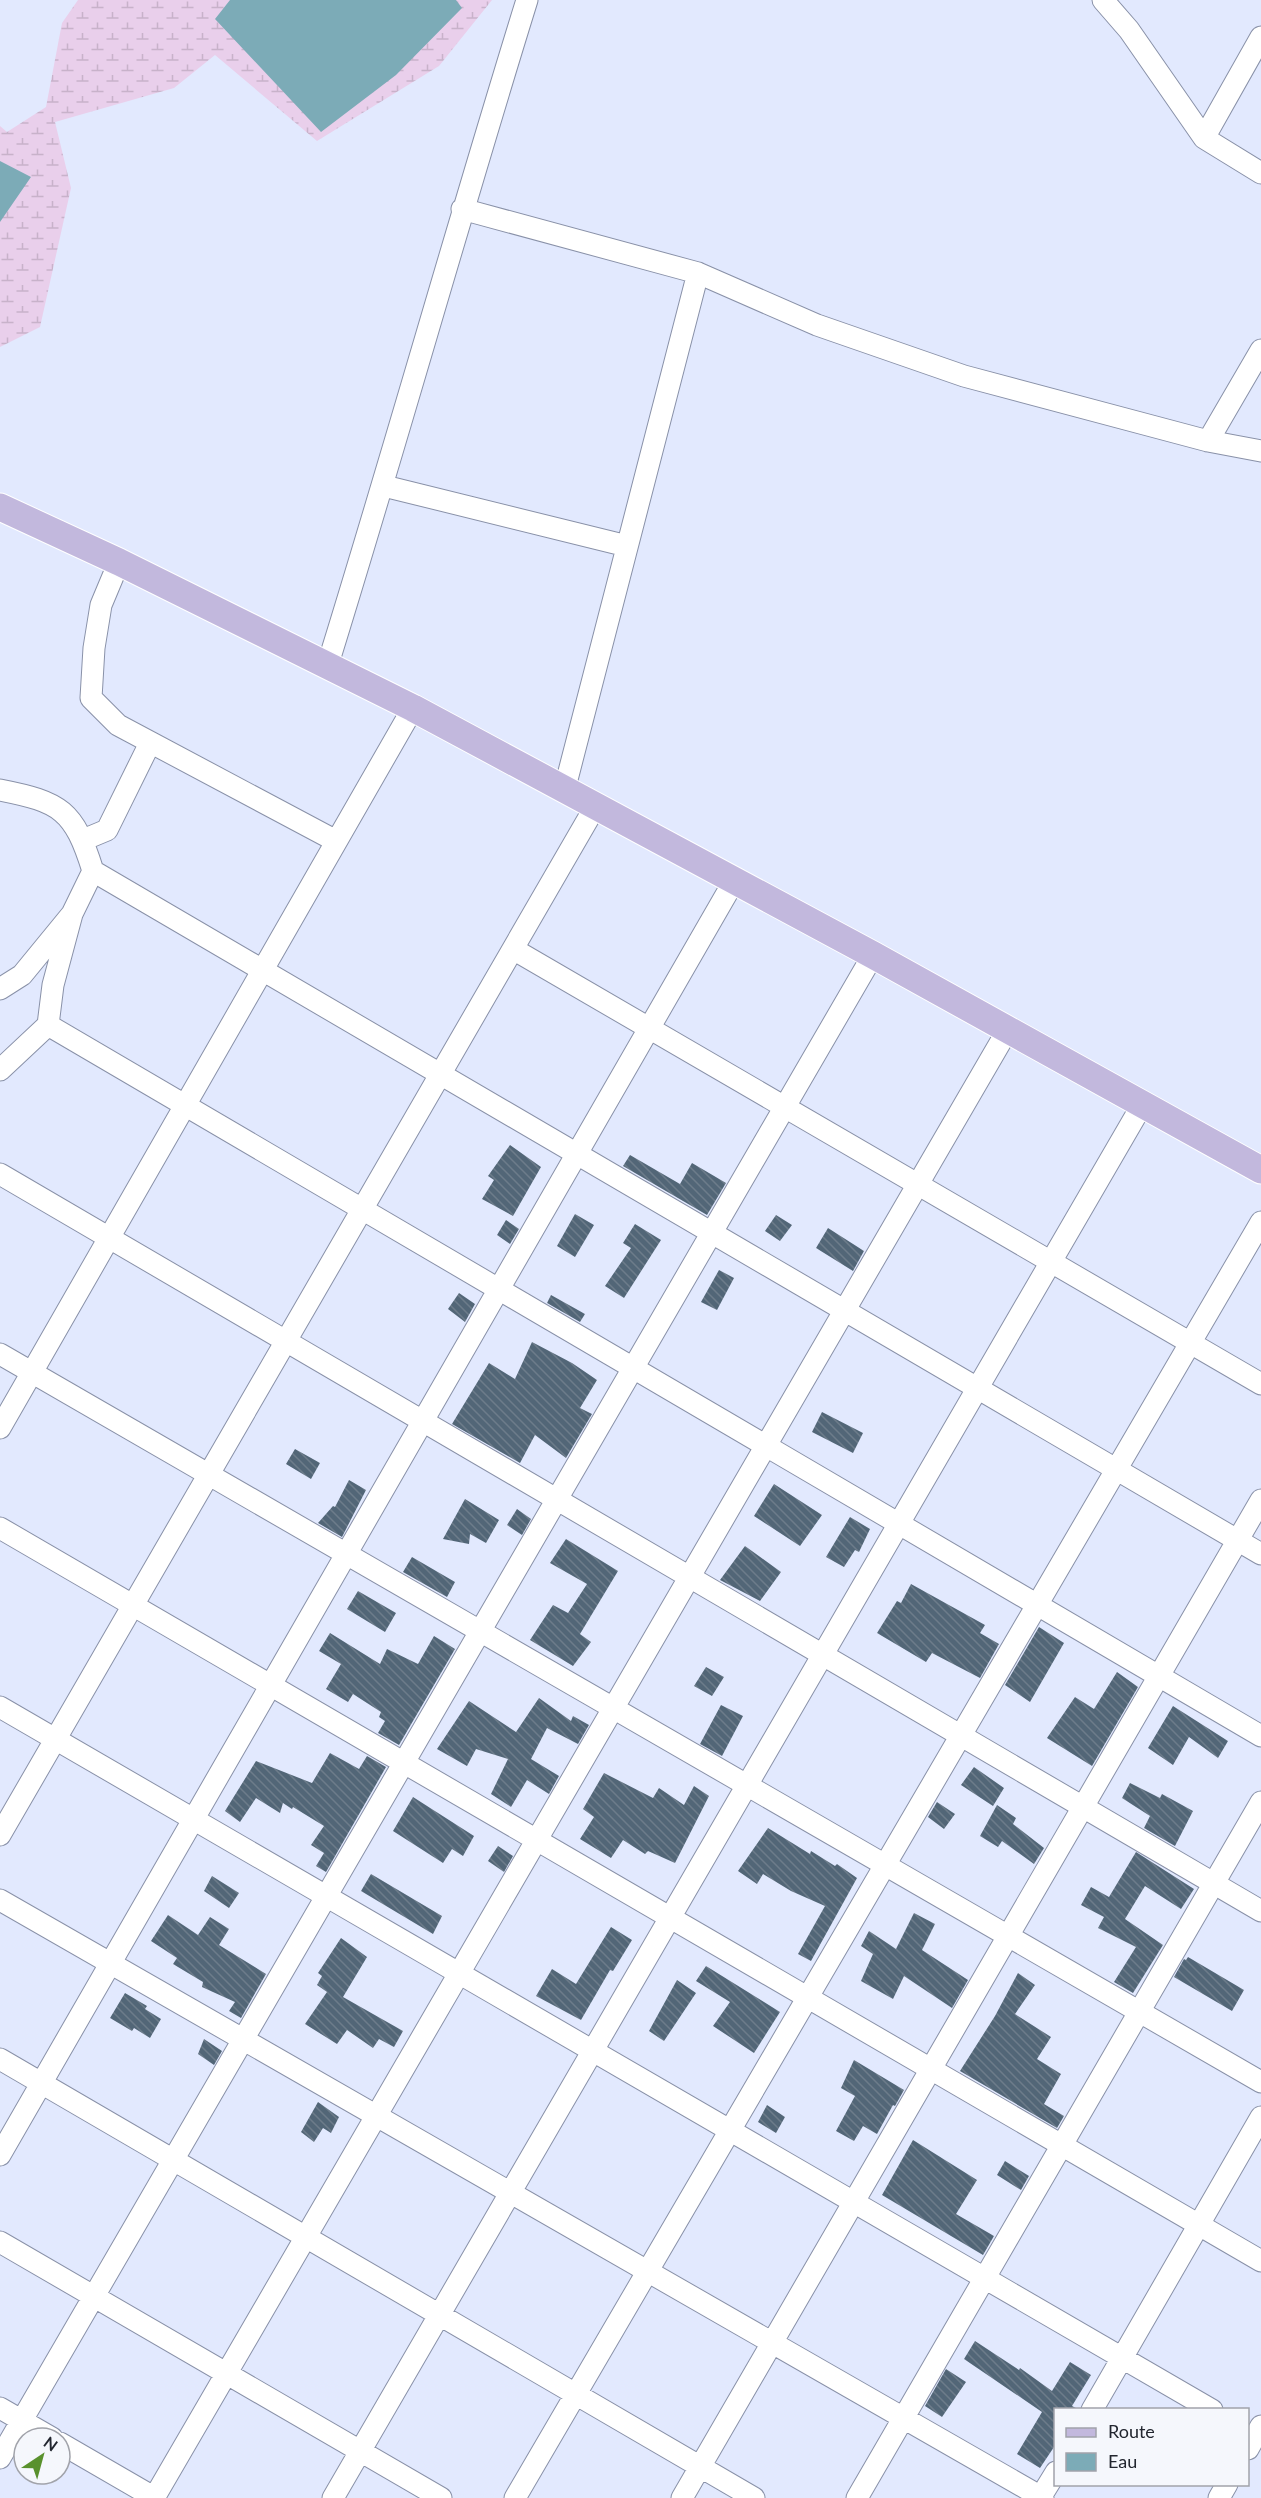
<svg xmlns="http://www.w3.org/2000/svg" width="1261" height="2498" viewBox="0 0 1261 2498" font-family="Lato,sans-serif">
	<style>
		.wetland { fill: url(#wetland-marsh) }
		.water { fill: #7cabb7 }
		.building { fill: url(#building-back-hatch) }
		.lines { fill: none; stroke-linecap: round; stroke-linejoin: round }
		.minor-casing { stroke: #8991a8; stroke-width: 23 }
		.major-casing { stroke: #fff; stroke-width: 29 }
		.minor { stroke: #fff; stroke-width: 21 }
		.major { stroke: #c2b8dd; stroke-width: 27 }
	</style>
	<defs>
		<pattern id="wetland-marsh" width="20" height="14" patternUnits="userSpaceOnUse" patternTransform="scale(1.5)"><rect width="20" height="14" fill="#e9cfeb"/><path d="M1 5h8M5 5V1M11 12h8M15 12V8" fill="none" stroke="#c8b2ca"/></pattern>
		<pattern id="building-back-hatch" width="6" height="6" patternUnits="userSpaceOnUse" patternTransform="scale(1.5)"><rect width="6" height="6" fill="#526677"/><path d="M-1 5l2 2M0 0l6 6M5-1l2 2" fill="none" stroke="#6d7c8a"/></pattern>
	</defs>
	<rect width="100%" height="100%" fill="#e2e9fe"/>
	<path class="wetland" d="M78,0h414l-53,66 -122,75 -102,-86 -41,33 -119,34 16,66 -31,139 -40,20v-221l7,6 39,-25 16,-84z"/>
	<path class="water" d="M230,0h226l6,8 -66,67 -75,57 -106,-113z
		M0,161l31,16 -31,45z"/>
	<path class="building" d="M510,1145l31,22 -28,49 -31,-17 12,-19 -6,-4z
		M630,1155l50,29 12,-21 34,20 -19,32 -84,-49z
		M575,1214l19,11 -19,32 -18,-11z
		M776,1215l16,10 -12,16 -15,-10z
		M506,1220l13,9 -9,15 -13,-9z
		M635,1224l26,16 -37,58 -19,-12 26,-38 -8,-5z
		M828,1228l36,23 -11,20 -37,-23z
		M719,1270l15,8 -17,32 -16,-8z
		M459,1293l16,11 -10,18 -17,-13z
		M551,1295l34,19 -5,8 -33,-19z
		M532,1342l40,21 25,17 -17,28 12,6 -26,44 -31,-23 -15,28 -68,-39 37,-61 26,16z
		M822,1412l41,21 -10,20 -41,-21z
		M295,1449l25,14 -9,16 -25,-15z
		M349,1480l17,10 -24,47 -24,-14 15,-17 2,1z
		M774,1484l48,31 -22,31 -46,-30z
		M465,1499l34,21 -13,23 -16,-9 -1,10 -26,-5z
		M517,1509l14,10 -9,16 -15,-10z
		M850,1517l20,12 -11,23 -4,-2 -11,17 -18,-10z
		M566,1539l52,32 -38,63 11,8 -18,24 -43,-26 23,-35 15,8 19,-29 -37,-21z
		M745,1546l36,26 -21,29 -40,-21z
		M412,1557l43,25 -8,15 -44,-25z
		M911,1584l74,41 -5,8 19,11 -19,34 -48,-25 -6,9 -49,-29 20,-32 4,2z
		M358,1591l38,22 -11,19 -38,-23z
		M1039,1627l25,16 -34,59 -25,-17z
		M330,1633l50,31 7,-15 31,15 16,-28 21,13 -56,96 -21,-12 7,-12 -6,-4 2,-5 -28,-18 -5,8 -22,-13 15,-25 -22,-13z
		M706,1667l18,10 -12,19 -18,-10z
		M1117,1672l21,15 -46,79 -45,-28 28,-41 19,12z
		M539,1698l32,23 2,-5 16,9 -11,19 -31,-16 -16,31 28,17 -10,18 -22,-14 -16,27 -20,-13 17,-35 -32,-10 -9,17 -30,-17 32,-48 47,31z
		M721,1705l22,11 -21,40 -22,-12z
		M1173,1706l55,35 -10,17 -29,-21 -16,28 -25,-17z
		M330,1753l29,16 8,-13 19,11 -60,105 -10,-6 8,-13 -13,-8 13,-19 -31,-19 -1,2 -9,-6 -3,10 -24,-15 -16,24 -15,-11 31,-50 56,22z
		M974,1767l30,21 -11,18 -32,-21z
		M604,1773l49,25 6,-10 25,17 10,-19 15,10 -34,67 -27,-12 -3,3 -22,-14 -12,18 -31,-19 14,-22 -11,-8z
		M1130,1783l30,15 2,-4 31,17 -18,35 -31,-18 6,-12 -28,-18z
		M413,1797l61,39 -11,20 -11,-7 -9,14 -50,-32z
		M937,1802l18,12 -11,15 -16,-12z
		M997,1805l19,13 -3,6 31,24 -10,16 -32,-23 -4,6 -18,-11z
		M768,1828l42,26 1,-3 24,15 2,-2 20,14 -46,83 -13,-7 27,-48 -34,-15 -28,-17 -6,10 -19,-13z
		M498,1846l15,10 -9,16 -16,-11z
		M1136,1852l58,37 -13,20 -36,-23 -20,33 38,26 -30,48 -19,-11 22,-35 -38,-19 6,-11 -23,-12 10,-18 18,10z
		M371,1874l71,42 -9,18 -72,-43z
		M212,1876l27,17 -10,15 -25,-17z
		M914,1913l21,11 -13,26 46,30 -16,28 -48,-32 -11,23 -32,-18 12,-27 -12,-8 8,-15 27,18z
		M168,1915l30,20 12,-18 19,12 -10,16 47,29 -25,44 -12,-7 6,-9 -33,-15 1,-5 -30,-18 4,-6 -26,-17z
		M611,1927l21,13 -19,31 -3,-1 -29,50 -45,-24 16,-27 24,15z
		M341,1938l26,19 -24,40 60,34 -9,16 -15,-8 -6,9 -26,-18 -10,14 -32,-20 22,-32 -10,-7 5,-9 -4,-3z
		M1188,1957l56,33 -12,21 -58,-34 10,-18 2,1z
		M706,1966l74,46 -26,41 -41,-27 17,-24 -34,-21z
		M1018,1973l17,12 -20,29 36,23 -14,22 24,15 -17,30 20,12 -7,12 -97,-57 35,-55z
		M677,1980l19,13 -32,48 -15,-10z
		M125,1993l22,13 -2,3 16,10 -11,19 -16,-10 -2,3 -22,-13z
		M204,2039l18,12 -8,14 -16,-11z
		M854,2060l50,30 -9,16 -2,-1 -16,29 -14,-8 -9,15 -18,-10 19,-35 -14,-8z
		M318,2102l21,15 -8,16 -8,-5 -9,14 -13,-10z
		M767,2105l18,12 -9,16 -18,-11z
		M913,2140l64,40 -21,34 38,22 -11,19 -101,-60z
		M1005,2161l24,15 -8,14 -24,-15z
		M975,2341l44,29 1,-2 32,23 18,-29 21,13 -19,31 6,3h-22v35l-16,24 -23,-14 25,-42 -78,-53z
		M946,2369l20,13 -24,35 -17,-11z"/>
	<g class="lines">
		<g class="minor-casing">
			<path id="minor" d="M1103,0l26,30 75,108 57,35
				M1204,138l57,-101
				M462,209l236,64 119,52 147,51 244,65 53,10
				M1208,441l53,-91
				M384,486l243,60
				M119,562l-18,43 -7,43 -3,50 27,27 218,116
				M327,667c69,-222 131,-445 200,-667
				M0,790c61,12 74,20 93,81l1168,683
				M564,791l134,-518
				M83,840l24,-10 43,-87
				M513,949l748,435
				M0,989l22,-14 50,-61 21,-43
				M48,1025l1213,711
				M0,1070l48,-45 5,-40 19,-71
				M0,1174l1261,737
				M0,1354l1261,728
				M0,1428l413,-720
				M0,1528l1261,733
				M0,1707l1212,703
				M0,1835l595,-1028
				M0,1900l1043,598
				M0,2059l754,439
				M0,2155l734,-1274
				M0,2242l441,256
				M0,2408l52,30
				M1092,2410l169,-293
				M60,2443l95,55
				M1248,2449l13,-23
				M0,2458l873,-1503
				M154,2498l853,-1467
				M333,2498l809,-1393
				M515,2498l746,-1276
				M682,2498l579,-998
				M857,2498l404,-696
				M1040,2498l16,-26
				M1219,2498l8,-14"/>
		</g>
		<g class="major-casing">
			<path id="major" d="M0,507l119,55 294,146 460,247 388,215"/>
		</g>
		<use href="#minor" class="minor"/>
		<use href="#major" class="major"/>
	</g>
	<rect x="1054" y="2408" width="195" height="78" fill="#f5f7fc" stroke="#a1a3aa" stroke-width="1.5"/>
	<rect x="1066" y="2428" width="30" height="9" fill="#c2b8dd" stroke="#a1a3aa" stroke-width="1.5"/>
	<text x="1108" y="2438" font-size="18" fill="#22262f">Route</text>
	<rect x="1066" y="2453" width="30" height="18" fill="#7cabb7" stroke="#a1a3aa" stroke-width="1.5"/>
	<text x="1108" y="2468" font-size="18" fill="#22262f">Eau</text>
	<g transform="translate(42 2456) rotate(36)"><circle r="28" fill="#f5f7fc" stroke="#a1a3aa" stroke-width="1.5"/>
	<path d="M0-4.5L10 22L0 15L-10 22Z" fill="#59912d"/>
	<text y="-9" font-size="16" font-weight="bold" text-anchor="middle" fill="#22262f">N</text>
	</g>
</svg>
